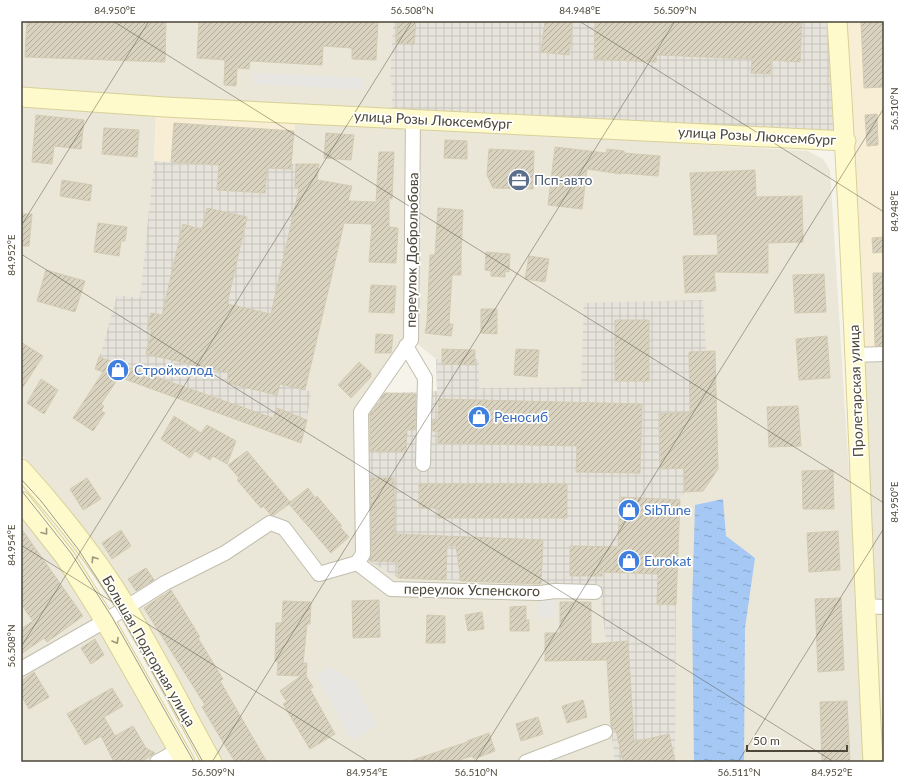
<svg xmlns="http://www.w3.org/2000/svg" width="905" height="783" viewBox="0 0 905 783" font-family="Lato,sans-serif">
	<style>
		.residential { fill: #eae7d8 }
		.commercial { fill: #f8eed5 }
		.industrial { fill: url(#industrial-grid) }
		.parking { fill: #e7e6e2 }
		.water { fill: url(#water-ripples) }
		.building { fill: url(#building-hatch); stroke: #d3cbb2 }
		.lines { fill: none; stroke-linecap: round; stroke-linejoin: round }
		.street-casing { stroke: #c2beac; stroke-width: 16 }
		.secondary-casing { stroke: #d8d098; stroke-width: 21 }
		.street { stroke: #fff; stroke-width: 14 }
		.secondary { stroke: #fffacb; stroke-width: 19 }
		.tram { stroke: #999; stroke-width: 1 }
		.oneway { stroke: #9c977a }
		.ticks { fill: none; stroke: #4b4637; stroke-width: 1; stroke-opacity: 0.45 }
		.labels { text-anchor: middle; stroke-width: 3.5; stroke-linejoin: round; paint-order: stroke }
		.street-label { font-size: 14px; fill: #4b4637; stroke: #fff }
		.service-label { font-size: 14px; fill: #4e5e75; stroke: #fff; text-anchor: start }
		.shop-label { font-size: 14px; fill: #366cbe; stroke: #fff; text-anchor: start }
		.neatline { fill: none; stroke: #4b4637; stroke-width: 1.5 }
		.ticks-label { font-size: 10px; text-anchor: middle; fill: #4b4637 }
	</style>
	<defs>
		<pattern id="industrial-grid" width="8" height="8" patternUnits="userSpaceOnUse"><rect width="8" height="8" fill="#e6e3db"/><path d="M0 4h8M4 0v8" fill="none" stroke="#c7c4bd"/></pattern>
		<pattern id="water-ripples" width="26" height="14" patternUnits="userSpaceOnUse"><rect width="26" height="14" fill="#a5c8f4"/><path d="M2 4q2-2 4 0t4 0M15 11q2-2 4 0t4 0" fill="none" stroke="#88a4c6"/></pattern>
		<pattern id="building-hatch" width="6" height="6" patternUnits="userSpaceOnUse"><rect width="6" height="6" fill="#d8d2bf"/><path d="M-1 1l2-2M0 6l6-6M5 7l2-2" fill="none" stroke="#b1ac9c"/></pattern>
	</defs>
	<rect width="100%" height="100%" fill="#f6f4ea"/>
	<path class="residential" d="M21,21h372l-3,60 3,7 -2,22 -370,-21z
		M21,105l135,10 -2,46 -14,137 -36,44 -9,27 29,10 187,13 -6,-2 47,-204 -35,-6 1,-15 -26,-1 3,-43 111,5v212l-36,74 -2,39 30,127 143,6h58l7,59 5,88 4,31h-395l-168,-271 -31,-37z
		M420,127l388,24 15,8 7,11 37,592h-192l1,-157 4,-105 5,-8 33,-23 -3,-117h-9l-124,35 -104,1 1,-29h-43l-21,-17z
		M884,360v242h-14l-10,-240z
		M21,513l39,50 36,57 -75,43z
		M103,628l69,122 -24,12h-127v-87z"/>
	<path class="commercial" d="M843,21h41v339l-24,2z
		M156,115l139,6 -3,48 -27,24 -48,-3 2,-25 -65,-4z
		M870,602h14v160h-6z"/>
	<path class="industrial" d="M393,21h438l8,111 -448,-22 2,-22 -3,-7z
		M154,161l65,4 -2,25 48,3 2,-25 24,1 1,-5h27l-2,16 35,6 -47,204 6,1 -4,29 -6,23 -206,-74 9,-27 13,-47 23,3z
		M703,300l3,51h9l3,118 -15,22 -18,1 -5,8 -4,105 -1,157h-60l-4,-31 -5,-88 -7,-59h-58l-143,-6 -29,-17 -2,-83 3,-66 11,-19 56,-2 -1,-32h43v29l102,-1 3,-84z"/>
	<path class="parking" d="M254,73l110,5v12l-110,-6z
		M555,591l-1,27 -16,-1 2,-24z
		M330,667l24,14 23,44 -25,16 -36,-66z"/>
	<path class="water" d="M723,499l3,37 29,22 -10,70 -1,134h-50l-2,-155 3,-102z"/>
	<path class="building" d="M27,21h139l-1,41 -140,-5z
		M199,21h179l-2,39 -24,-1v-11l-29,-2 -1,19 -72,-4 -1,8 -12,-1 -1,18 -12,-1 1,-25 -28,-2z
		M398,21h18l-2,23 -18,-1z
		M545,21h28l-4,34 -28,-3z
		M595,21h207l-2,41 -29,-2 -1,14 -19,-1 1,-14 -95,-4 -1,7 -62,-3z
		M861,21h23v66l-20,1z
		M877,114l1,31 -11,1 -2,-31z
		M36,115l48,5 -3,29 -27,-3 -2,18 -20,-2z
		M174,123l120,8 -3,38 -24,-1 -2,25 -48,-3 2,-25 -48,-3z
		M104,128l35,2 -2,27 -35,-3z
		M326,133l28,2 -3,25 -27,-2z
		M445,140l22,1v18l-23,-1z
		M555,147l51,6 1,-4 17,2v2l36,3 -2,20 -37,-3v1l-34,-5 -5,40 -34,-4z
		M489,149l45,2 -1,38 -40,-1 -6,-13z
		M379,152h15l-2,47 -3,-1v29l9,1 -2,35 -27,-1 3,-38 -28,-1 -39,167 -25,-6 -3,11 -50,-12 2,-10 -83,-19 6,-24 -5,-1 4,-16 11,2 21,-91 19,6 5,-22 40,9 -20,87 44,10 28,-125 -4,-2 1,-23h23l-2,16 35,6 -4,15 28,1z
		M755,170l1,27 46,-1 1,46 -35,1v30l-54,-1 2,19 -31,2 -2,-37 35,-1 -1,-21 -23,1 -4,-62z
		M62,180l30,5 -2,16 -30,-5z
		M438,208l25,2 -2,45v20h-9l-3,49h4l-2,12 -26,-3 2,-11 3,-67h5z
		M21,214h11l-3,32h-8z
		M98,223l29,4 -2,14h-4l-2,15 -25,-4z
		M884,237v15l-11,1 -1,-15z
		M486,252l24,2 -1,18 -4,-1v6l-14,-1v-5l-6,-1z
		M529,256l20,3 -4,23 -20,-3z
		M46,270l39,11 -10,31 -38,-11z
		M873,273h11v73h-9z
		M824,274l2,38 -31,1 -2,-38z
		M371,285l25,1 -2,27 -25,-1z
		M481,309h16v25l-16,-1z
		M615,320h34v61h-34z
		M376,334l17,1 -2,18h-16z
		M827,336l3,42 -31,2 -3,-41z
		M21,342l22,14 -22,34z
		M442,349l33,1v15l-33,-1z
		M516,349l23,1 -2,27 -23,-2z
		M715,351l3,118 -15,22 -18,1 -1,-24 -24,1 -1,-55 31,-2 -1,-60z
		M99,357l174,61 4,-10 30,12 -6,23 -182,-66 -18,27 3,2 -3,5 4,2 -12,18 -20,-13 30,-46 -8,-3z
		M359,362l12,11v4l-20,21 -13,-13z
		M41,379l17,11 -14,24 -17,-11z
		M385,393l31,1 -1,36h-8l-1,22 -36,-1v-37l1,-2h3v-4l3,-4h4v-6z
		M439,399l203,5 -2,69 -64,-1 1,-26 -139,-3v-12h-6l1,-12 5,1z
		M798,406l3,40 -32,1 -2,-40z
		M174,416l27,17 6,-8 29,16 -9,23 -14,-8 -3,4 -15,-9 -5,7 -29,-19z
		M247,451l43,51 18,-14 7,10 2,-2 25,30 -2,1 9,10 -18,16 -42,-49 -15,11h-3l-8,-9 -2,2 -24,-28 2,-2 -11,-13z
		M833,470l1,39h-31l-1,-38z
		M87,478l14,21 -18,11 -13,-21z
		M370,478h24l1,56 148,6 -2,44 -80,-3 -5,-35h-9l-1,34 -48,-2v-16l-29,-1 3,-7z
		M419,484h148v34h-129v-10h-19z
		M620,497l60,3 -4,105 -19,-1 1,-30 -56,-2v4h-32v-30l48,1z
		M21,528l62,88 -36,26 -3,-4 -23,16v-25l12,-8 -12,-17z
		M121,530l10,16 -19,13 -10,-16z
		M838,531l2,39 -31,2 -2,-39z
		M146,568l8,12 -18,11 -8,-12z
		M171,590l29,47 -2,1 25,41 -3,2 47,81h-32l-33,-55 3,-2 -61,-97 19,-13v1z
		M841,598l3,72 -26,2 -3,-73z
		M379,600l1,37 -27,1 -1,-37z
		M283,601l28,1 -1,22h-3l-4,39h4l-1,13 7,11 -3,2 25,45 -25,15 -27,-45 4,-2 -7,-11 21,-15 -24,-1 1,-13 -3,-1 1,-38h6z
		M560,602h31v42l37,-3 6,101 35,-8 6,28h-52l-7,-32h-3l-2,-4 -4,-66 -62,1v-28h15z
		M526,606v14h3v11h-19v-24z
		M482,612l2,17 -16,2 -3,-16z
		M427,615l18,1v27h-19z
		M95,639l9,16 -13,9 -10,-16z
		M34,672l15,25 -20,12 -8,-14v-14z
		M112,688l11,18 -19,11 11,19 18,-10 13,22 9,5 -14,9h-27l-13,-26 -16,9 -18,-31z
		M583,700l4,17 -20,6 -5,-17z
		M847,701l3,61h-28l-2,-60z
		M538,717l5,17 -22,7 -5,-17z
		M489,733l6,18 -21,8 -2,-3 -19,6h-40v-2l54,-18v-1z"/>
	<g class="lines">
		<g class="street-casing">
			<path id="street" d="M406,346l19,32 -2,86
				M854,355l30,-1
				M357,563l34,26 149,4 15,-2 40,1
				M865,606l19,1
				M21,669l84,-48 60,-38 60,-30 45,-30 14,5 35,46 38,-11 6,-9 -2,-142 50,-72 2,-222
				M157,762l22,-12
				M526,762l79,-30"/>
		</g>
		<g class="secondary-casing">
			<path id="secondary" d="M837,21c17,247 23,494 36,741
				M21,97l144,10 681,34
				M21,469c39,43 76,89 106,139 30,51 57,103 85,154
				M21,501l44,56 40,64 80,141"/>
		</g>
		<use href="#street" class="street"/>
		<use href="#secondary" class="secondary"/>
		<path class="tram" d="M21,479l20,22 37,48 41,63 84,150
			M21,490l50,63 41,64 82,145"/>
	</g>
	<defs><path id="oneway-chevron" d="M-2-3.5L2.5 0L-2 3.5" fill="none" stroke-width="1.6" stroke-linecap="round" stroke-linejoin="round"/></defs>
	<g class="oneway">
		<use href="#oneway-chevron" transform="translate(45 532) rotate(52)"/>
		<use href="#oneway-chevron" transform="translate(94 559) rotate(-124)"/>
		<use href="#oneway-chevron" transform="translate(116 641) rotate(60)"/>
	</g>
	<path class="ticks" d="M113,21l771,482M579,21l305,191M21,226l128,-205M21,254l813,508M21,545l348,217M21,647l391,-626M212,762l463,-741M475,762l409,-654M738,762l146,-234"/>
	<defs>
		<g id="office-disc" transform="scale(1.15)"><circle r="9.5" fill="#5c6f8a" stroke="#fff"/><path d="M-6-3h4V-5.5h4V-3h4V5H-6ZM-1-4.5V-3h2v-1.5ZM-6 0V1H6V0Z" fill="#fff"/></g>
		<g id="shop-disc" transform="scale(1.15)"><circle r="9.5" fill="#3f7fe0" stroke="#fff"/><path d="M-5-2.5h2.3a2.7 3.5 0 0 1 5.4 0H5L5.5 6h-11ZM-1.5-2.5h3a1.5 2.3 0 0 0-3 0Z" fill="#fff"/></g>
	</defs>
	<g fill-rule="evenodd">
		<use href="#office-disc" x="519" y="180"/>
		<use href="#shop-disc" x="118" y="370"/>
		<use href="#shop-disc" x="479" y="417"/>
		<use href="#shop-disc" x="629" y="510"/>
		<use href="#shop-disc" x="629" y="561"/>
	</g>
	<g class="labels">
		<g class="street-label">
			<text transform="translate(433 120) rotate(3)" y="5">улица Розы Люксембург</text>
			<text transform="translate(757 136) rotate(3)" y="5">улица Розы Люксембург</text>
			<text transform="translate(412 250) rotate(-89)" y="5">переулок Добролюбова</text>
			<text transform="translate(856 391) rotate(-92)" y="5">Пролетарская улица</text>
			<text transform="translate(472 590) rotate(1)" y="5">переулок Успенского</text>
			<text transform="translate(149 651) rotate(60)" y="5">Большая Подгорная улица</text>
		</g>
		<g class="service-label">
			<text x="534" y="185">Псп-авто</text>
		</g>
		<g class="shop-label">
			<text x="134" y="375">Стройхолод</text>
			<text x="494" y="422">Реносиб</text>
			<text x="644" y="515">SibTune</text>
			<text x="644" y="566">Eurokat</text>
		</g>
	</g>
	<rect width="905" height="783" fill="none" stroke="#ffffff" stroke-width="44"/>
	<path d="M747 745v6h100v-6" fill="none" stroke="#4b4637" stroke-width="2"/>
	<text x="753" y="745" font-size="12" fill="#4b4637" stroke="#ffffff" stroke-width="3" paint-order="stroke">50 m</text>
	<rect x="22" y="22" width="861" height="739" class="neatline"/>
	<g class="ticks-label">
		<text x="115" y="14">84.950°E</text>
		<text x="412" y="14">56.508°N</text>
		<text x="580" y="14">84.948°E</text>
		<text x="675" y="14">56.509°N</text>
		<text transform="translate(894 109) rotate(-90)" y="4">56.510°N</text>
		<text transform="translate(894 211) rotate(-90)" y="4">84.948°E</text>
		<text transform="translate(11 255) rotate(-90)" y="4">84.952°E</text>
		<text transform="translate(894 502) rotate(-90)" y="4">84.950°E</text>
		<text transform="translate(11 545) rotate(-90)" y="4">84.954°E</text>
		<text transform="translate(11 646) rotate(-90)" y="4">56.508°N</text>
		<text x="213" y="776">56.509°N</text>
		<text x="367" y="776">84.954°E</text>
		<text x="476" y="776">56.510°N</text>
		<text x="739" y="776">56.511°N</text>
		<text x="832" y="776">84.952°E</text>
	</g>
</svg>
